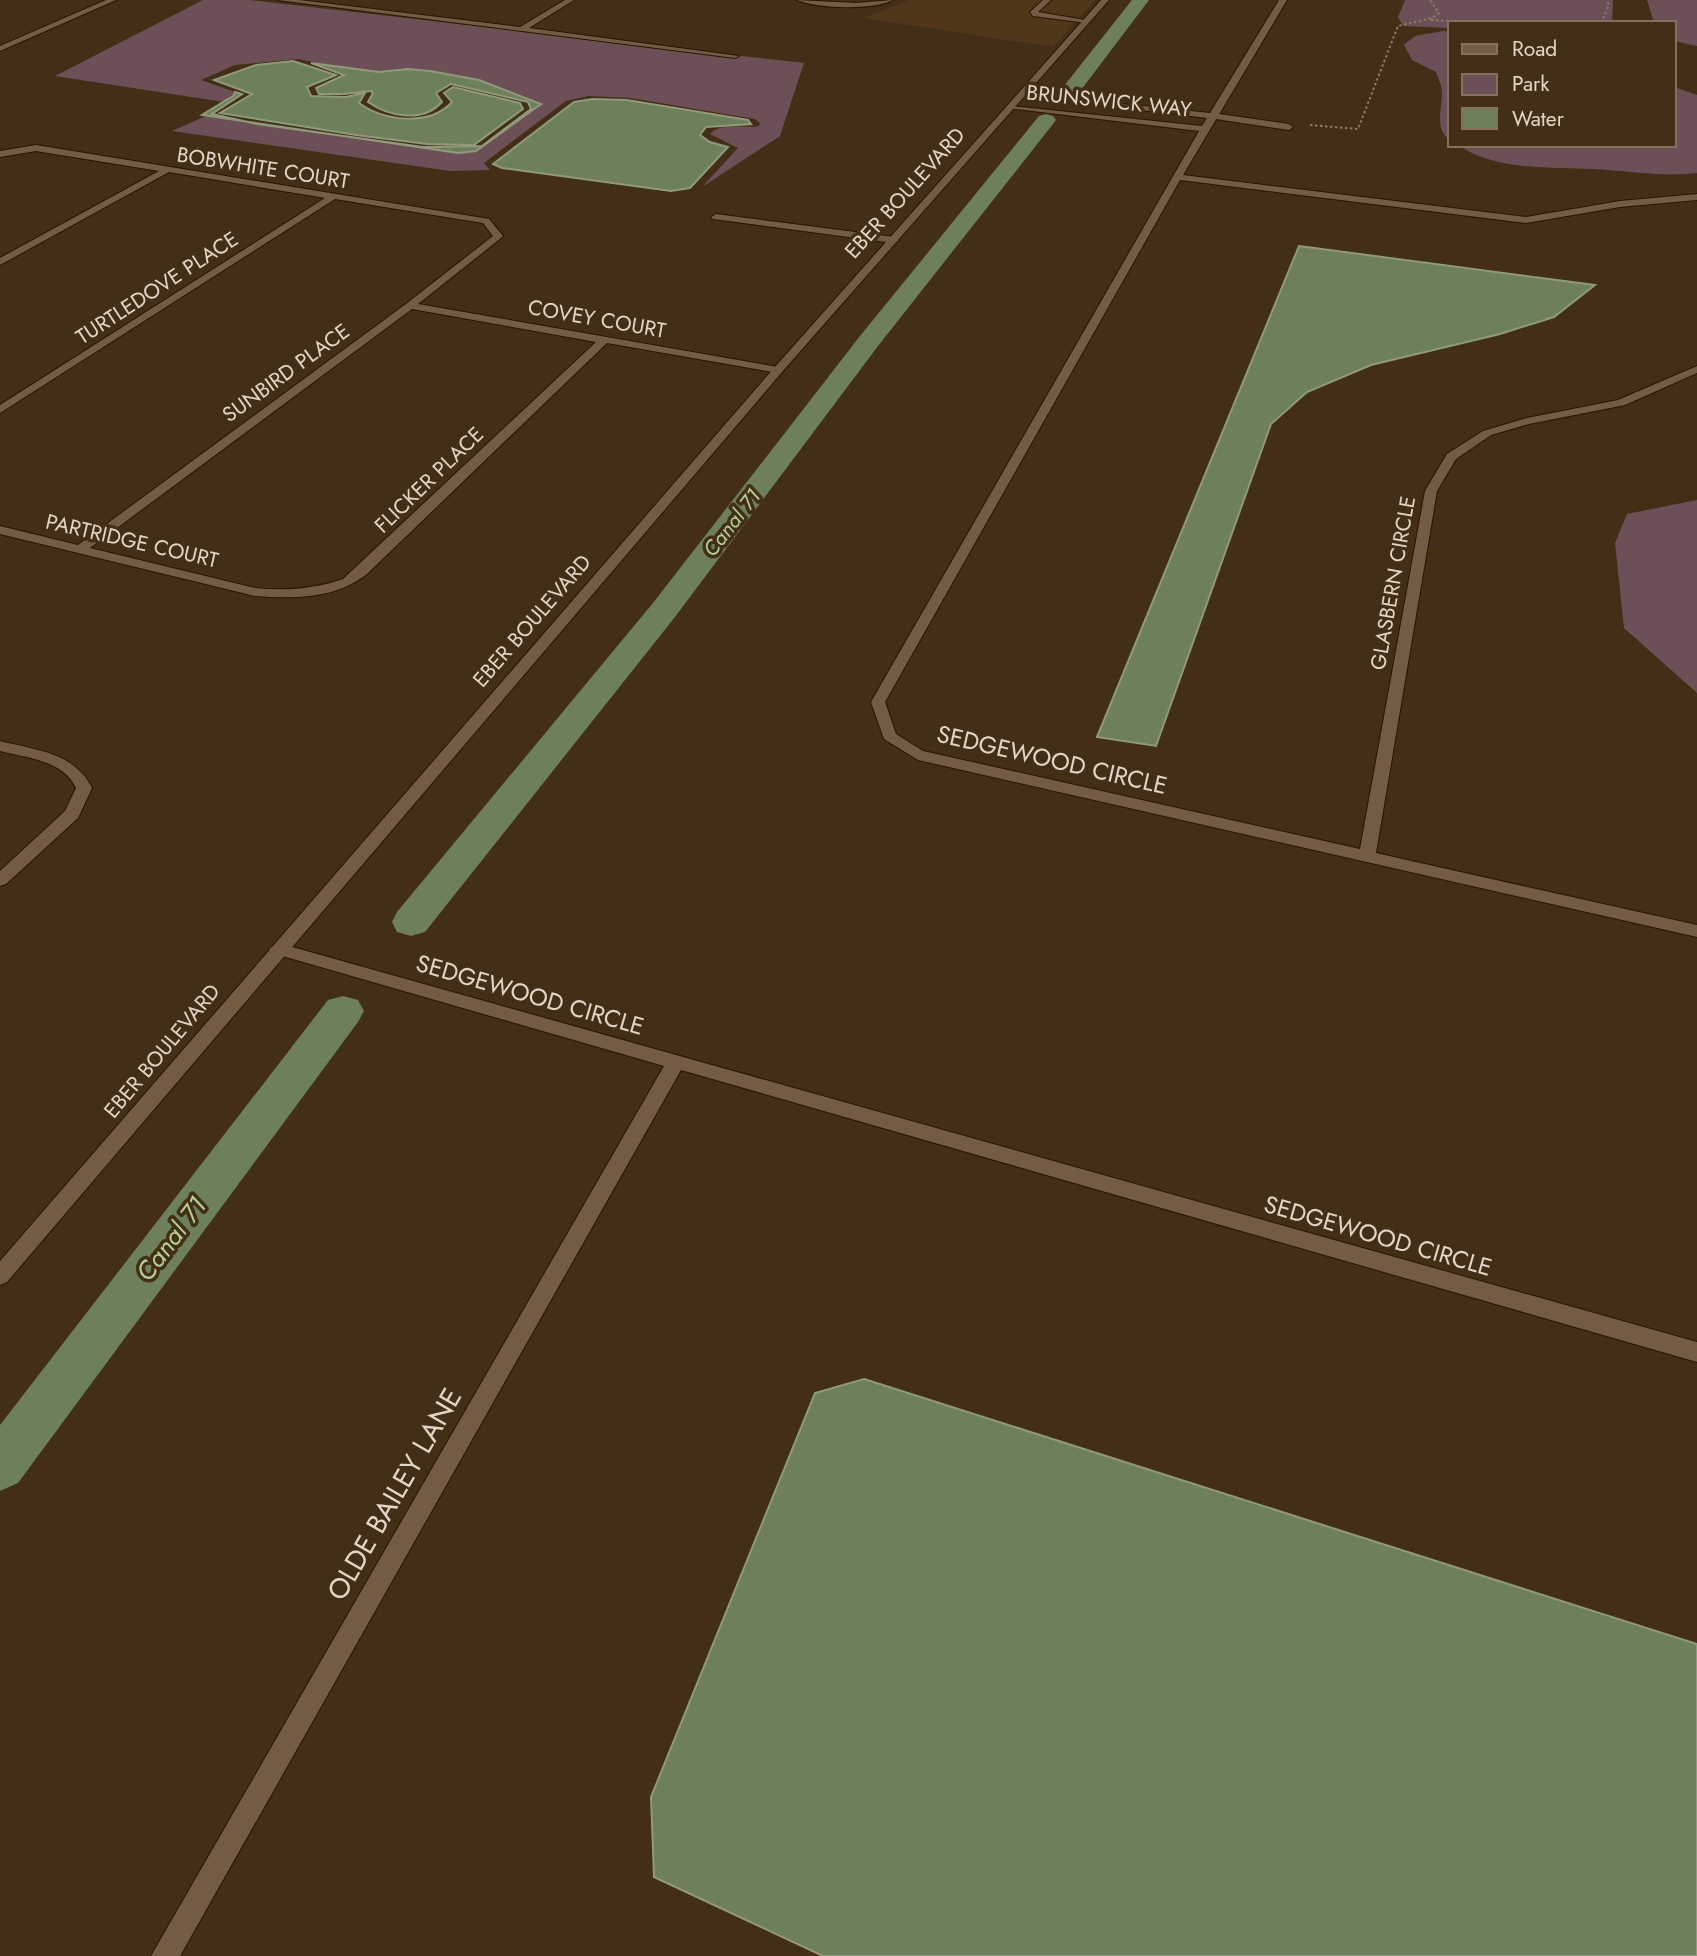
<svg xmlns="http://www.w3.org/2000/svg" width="1697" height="1956" viewBox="0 0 1697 1956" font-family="Jost,sans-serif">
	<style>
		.built { fill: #51371a }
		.green { fill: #6d5057 }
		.water { fill: #6d7f5b; stroke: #90997c; stroke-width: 2 }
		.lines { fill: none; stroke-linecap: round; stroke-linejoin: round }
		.canal { fill: #6d7f5b; fill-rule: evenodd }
		.service-casing { stroke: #291501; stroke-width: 2 }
		.minor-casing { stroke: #291501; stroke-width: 2 }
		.tertiary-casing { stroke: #291501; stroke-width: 2 }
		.path { stroke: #8b7966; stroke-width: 2; stroke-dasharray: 2.5 2.5; stroke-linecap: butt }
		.service { fill: #745c44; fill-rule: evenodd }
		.minor { fill: #745c44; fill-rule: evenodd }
		.tertiary { fill: #745c44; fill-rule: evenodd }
		.labels { text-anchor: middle; stroke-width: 7; stroke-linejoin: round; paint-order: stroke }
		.far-street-label { font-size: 21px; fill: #e3d6c8; stroke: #432e17 }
		.far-water-label { font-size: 21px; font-style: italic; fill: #b4d195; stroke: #432e17 }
		.street-label { font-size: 24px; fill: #e3d6c8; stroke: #432e17 }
		.water-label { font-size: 26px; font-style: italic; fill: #b4d195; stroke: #432e17 }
		.near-street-label { font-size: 28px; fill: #e3d6c8; stroke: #432e17 }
	</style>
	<rect width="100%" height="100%" fill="#432e17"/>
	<path class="built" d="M909,0h186l-42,47 -189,-29z"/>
	<path class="green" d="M203,0h46l555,63 -24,73 -78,51 36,-39 -28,-14c11,-12 34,-5 49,-8l1,-3 -5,-4 -124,-21 -43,-2 -22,5 -82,62 6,7 -40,1 -278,-40 34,-15 252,37 18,-2 65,-47 -62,-24 -71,-11 -29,3 -36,-4 -45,-9 -63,6 -34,15 34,12 -11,10 -169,-26z
		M1405,0h208l-1,23h-162v5l-47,-2 -5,-9z
		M1647,0h50v46l-23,-5v-18h-20z
		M1443,31l7,1v108c-16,-11 -8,-31 -8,-47 0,-7 -4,-15 -6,-21l-24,-12 -8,-15 11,-9z
		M1674,87l23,8v78c-35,4 -68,-2 -103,-4 -44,-2 -98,2 -136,-24h216z
		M1697,500v193l-73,-65 -9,-85 12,-29z"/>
	<path class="water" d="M293,61l43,14 -29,12 4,9 35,1 19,-4 -6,10c25,18 70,24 93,-1l-8,-9 9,-6 67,16 3,6 -49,36 -47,-1 -71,-9 -136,-22 32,-19 -38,-14 42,-15z
		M311,63l68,9 29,-3 22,2 49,9 62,24 -65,47 -18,2 -256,-38 31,-19 2,-4 7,2 -30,20 45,10 166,23 59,-1 49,-37 -3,-7 -77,-18 -15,9 6,9c-19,21 -53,15 -74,0l5,-9 -2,-2 -27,3h-25l-3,-6 28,-13z
		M593,99l34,1 121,20 3,4 -45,3 -6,8 10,7 18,5 -38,41 -19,3 -169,-23 -9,-4 81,-62z
		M1299,246l296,39 -41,32 -54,17 -129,31 -64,27 -36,32 -115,322 -59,-9z
		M864,1379l833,265v312h-874l-169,-79 -3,-80 164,-404z"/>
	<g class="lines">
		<path class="canal" d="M1132,0h17l-71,94h-14l-2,-4 2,-4z
			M1046,114l7,2 3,4 -3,4 -175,222 -203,271 -250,315 -14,4 -14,-4 -5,-10 5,-10 256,-309 207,-267 179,-220z
			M343,996l15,4 6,11 -6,11 -340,461 -18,8v-66l328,-425z"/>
		<g class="service-casing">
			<path id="service" d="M1043,0h8l-13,12 53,9 -4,2 -54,-7 -3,-4z
				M1212,113l77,11 4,3 -4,3 -80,-12z
				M716,214l178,23 5,3 -5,3 -181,-24 -2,-2z"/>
		</g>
		<g class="minor-casing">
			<path id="minor" d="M106,0h10l-116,51v-5z
				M278,0h21l221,27 45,-27h9l-45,28 210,28 -4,2z
				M797,0l59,3 37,-3c-20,10 -75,9 -96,0z
				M1279,0h8l-104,175 343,42 94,-16 77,-7v6l-77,7 -94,16 -346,-43 -295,522 11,32 27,17 437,98 65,-358 22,-37 36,-23 44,-13 91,-18 79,-34v7l-72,32 -96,19 -38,11 -35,24 -19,32 -61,362 321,72v12l-779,-177 -34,-21 -13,-37 328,-571 -192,-23 4,-2 191,20 5,-8 -189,-23 4,-2 188,20z
				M36,145l453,74 14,17 -2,2 -83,66 360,63 6,3 -6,3 -171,-30 -240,231c-32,25 -73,25 -112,22l-255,-62v-8l78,19 328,-241 87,-68 -10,-13 -148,-24 -335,214v-8l325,-207 -156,-26 -169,93v-7l159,-87 -123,-20 -36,6v-6zM412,309l184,33 -253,237c-29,10 -57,12 -88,9l-165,-40z
				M0,741c35,9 74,11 92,47l-14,30 -72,66 -6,2v-15l65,-60 11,-23c-13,-28 -49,-30 -76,-37z
				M278,943l1419,399v20l-1016,-292 -501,886h-29l513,-890 -392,-113 -3,-4z"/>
		</g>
		<g class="tertiary-casing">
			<path id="tertiary" d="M1101,0h8l-327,372 -775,910 -7,3v-24l774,-893z"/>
		</g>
		<path class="path" d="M1431,20l71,3
			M1601,23l8,-18 -2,-5
			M1310,125l48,4 40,-103 34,-8 7,-5 -9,-13"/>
		<use href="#service" class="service"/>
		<use href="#minor" class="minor"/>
		<use href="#tertiary" class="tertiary"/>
	</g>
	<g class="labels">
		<g class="far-street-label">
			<text transform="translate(1109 101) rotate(6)" y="7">BRUNSWICK WAY</text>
			<text transform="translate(263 168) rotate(9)" y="7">BOBWHITE COURT</text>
			<text transform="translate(905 193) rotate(-48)" y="7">EBER BOULEVARD</text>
			<text transform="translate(157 288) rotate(-33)" y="7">TURTLEDOVE PLACE</text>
			<text transform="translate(597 319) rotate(10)" y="7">COVEY COURT</text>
			<text transform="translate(286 373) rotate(-36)" y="7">SUNBIRD PLACE</text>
			<text transform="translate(429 480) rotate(-44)" y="7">FLICKER PLACE</text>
			<text transform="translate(132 541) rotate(13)" y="7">PARTRIDGE COURT</text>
			<text transform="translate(1393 583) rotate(-80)" y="7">GLASBERN CIRCLE</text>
			<text transform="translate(532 621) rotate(-49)" y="7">EBER BOULEVARD</text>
			<text transform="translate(162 1051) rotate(-50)" y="7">EBER BOULEVARD</text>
		</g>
		<g class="far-water-label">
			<text transform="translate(732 523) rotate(-52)" y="7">Canal 71</text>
		</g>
		<g class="street-label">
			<text transform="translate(1052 760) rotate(13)" y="8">SEDGEWOOD CIRCLE</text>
			<text transform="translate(530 995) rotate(16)" y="8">SEDGEWOOD CIRCLE</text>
			<text transform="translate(1378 1236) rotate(16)" y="8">SEDGEWOOD CIRCLE</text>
		</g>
		<g class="water-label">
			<text transform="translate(171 1239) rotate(-53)" y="9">Canal 71</text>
		</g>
		<g class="near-street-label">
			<text transform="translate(394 1494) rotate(-60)" y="10">OLDE BAILEY LANE</text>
		</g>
	</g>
	<rect x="1448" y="21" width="228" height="126" fill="#432e17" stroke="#83715e" stroke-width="2"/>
	<rect x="1462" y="44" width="35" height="10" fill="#745c44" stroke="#83715e" stroke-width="2"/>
	<text x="1512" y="56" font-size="21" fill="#e3d6c8">Road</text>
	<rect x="1462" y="74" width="35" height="21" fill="#6d5057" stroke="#83715e" stroke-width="2"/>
	<text x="1512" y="91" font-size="21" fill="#e3d6c8">Park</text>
	<rect x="1462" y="108" width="35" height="21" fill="#6d7f5b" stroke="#83715e" stroke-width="2"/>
	<text x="1512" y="126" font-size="21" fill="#e3d6c8">Water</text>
</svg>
